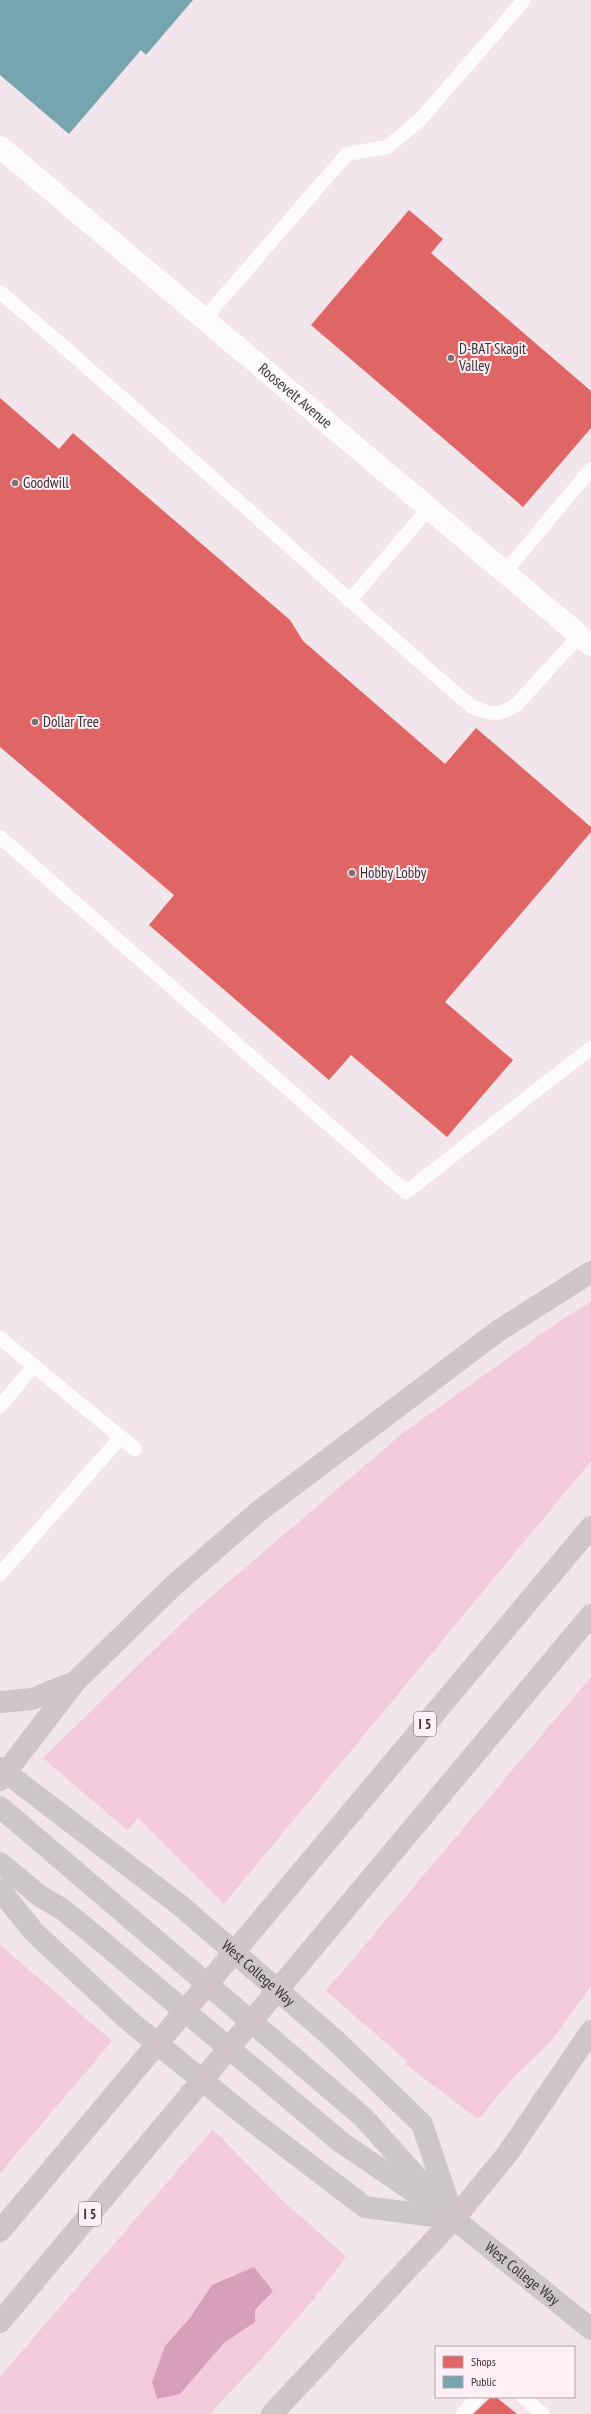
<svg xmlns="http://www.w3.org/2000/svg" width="591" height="2414" viewBox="0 0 591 2414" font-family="'PT Sans Narrow',sans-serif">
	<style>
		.green { fill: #f4cadd }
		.water { fill: #d7a0ba }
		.shops { fill: #e06666 }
		.public { fill: #76a5af }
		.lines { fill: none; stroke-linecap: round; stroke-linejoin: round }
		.lane { stroke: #fdfbfc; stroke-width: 14 }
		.street { stroke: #fdfbfc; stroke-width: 22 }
		.secondary { stroke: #cec7ca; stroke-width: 22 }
		.highway { stroke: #d1c5ca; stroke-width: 22 }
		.poi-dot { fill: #7a6f74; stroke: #fef0f6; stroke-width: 1.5 }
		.labels { text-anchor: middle; stroke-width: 4; stroke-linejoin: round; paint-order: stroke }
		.shield { fill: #fef0f6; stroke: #746a6e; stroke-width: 1 }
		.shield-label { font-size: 14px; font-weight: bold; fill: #393034 }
		.poi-label { font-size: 15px; fill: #393034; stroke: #fef0f6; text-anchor: start }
		.street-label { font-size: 15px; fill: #393034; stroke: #fef0f6 }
	</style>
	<rect width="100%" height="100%" fill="#f2e5eb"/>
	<path class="green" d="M591,1302v159l-367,443 -86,-86 -11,12 -84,-72 147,-143 213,-182 158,-113z
		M591,1677v309l-39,54 -36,35 -38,44 -73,-55 2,-3 -81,-70z
		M0,1945l112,96 -112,132z
		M213,2129l72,74 61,53c-38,55 -91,110 -137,158h-209v-37z"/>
	<path class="water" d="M254,2267l19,24 -18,19v12l-31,21 -44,51 -23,5 -5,-17 13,-36 25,-28 22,-33z"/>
	<path class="shops" d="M409,210l34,29 -12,14 160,138v37l-68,79 -212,-182z
		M0,398l59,51 14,-16 217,187 13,21 142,123 31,-36 115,99v5l-146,170 68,58 -66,77 -96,-82 -22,25 -180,-155 25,-30 -174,-148z
		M491,2397h5l21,17h-44z"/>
	<path class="public" d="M0,0h193l-47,55 -5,-5 -72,84 -69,-59z"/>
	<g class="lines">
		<path class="lane" d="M0,292c160,136 313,278 472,415 19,7 27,10 45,-3l63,-69
			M204,319l143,-165 40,-7 33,-27 104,-120
			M505,572l86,-103
			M349,601l80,-93
			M0,837l406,355 185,-144
			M0,1338l135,111
			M0,1406l34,-40
			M0,1574l121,-137
			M523,2397l20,17
			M463,2414l14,-17"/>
		<path class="street" id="s1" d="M0,147l591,498"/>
		<g class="secondary">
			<path id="s2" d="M0,1768l181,138 154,134 87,84 32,95"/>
			<path d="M0,1807l363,310 69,77"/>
			<path id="s3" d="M0,1863l40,33 22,13 26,21 254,213 112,76 137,110"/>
			<path d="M0,1890l34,42 93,87 125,102 113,86 84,11"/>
		</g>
		<path class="highway" d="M0,1702l32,-3 43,-17
			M0,1780l75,-98 97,-95 86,-75 240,-181 93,-59
			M0,2231l591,-704
			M0,2322l591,-707
			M272,2414l182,-195 54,-66 83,-122"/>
	</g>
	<g class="poi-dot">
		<circle cx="451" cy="358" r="4"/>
		<circle cx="15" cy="483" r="4"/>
		<circle cx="35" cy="722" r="4"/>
		<circle cx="352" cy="873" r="4"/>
	</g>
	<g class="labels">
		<g class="shield">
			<rect x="414" y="1712" width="22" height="24" rx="3"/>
			<rect x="79" y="2202" width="22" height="24" rx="3"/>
		</g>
		<g class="shield-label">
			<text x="425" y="1729">I 5</text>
			<text x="90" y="2219">I 5</text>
		</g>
		<g class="poi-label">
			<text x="459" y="354">D-BAT Skagit<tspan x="459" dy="17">Valley</tspan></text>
			<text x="23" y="488">Goodwill</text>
			<text x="43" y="727">Dollar Tree</text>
			<text x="360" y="878">Hobby Lobby</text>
		</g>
		<g class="street-label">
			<text dy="5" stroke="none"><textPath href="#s1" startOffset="386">Roosevelt Avenue</textPath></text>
			<text dy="5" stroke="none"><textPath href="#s2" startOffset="330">West College Way</textPath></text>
			<text dy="5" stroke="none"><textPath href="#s3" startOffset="665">West College Way</textPath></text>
		</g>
	</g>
	<rect x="435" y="2346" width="140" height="52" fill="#fef0f6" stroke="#afa3a8"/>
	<rect x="443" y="2356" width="20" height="12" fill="#e06666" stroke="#afa3a8"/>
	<text x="471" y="2366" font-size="12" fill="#393034">Shops</text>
	<rect x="443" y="2376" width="20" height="12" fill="#76a5af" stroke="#afa3a8"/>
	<text x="471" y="2386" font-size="12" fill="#393034">Public</text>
</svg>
